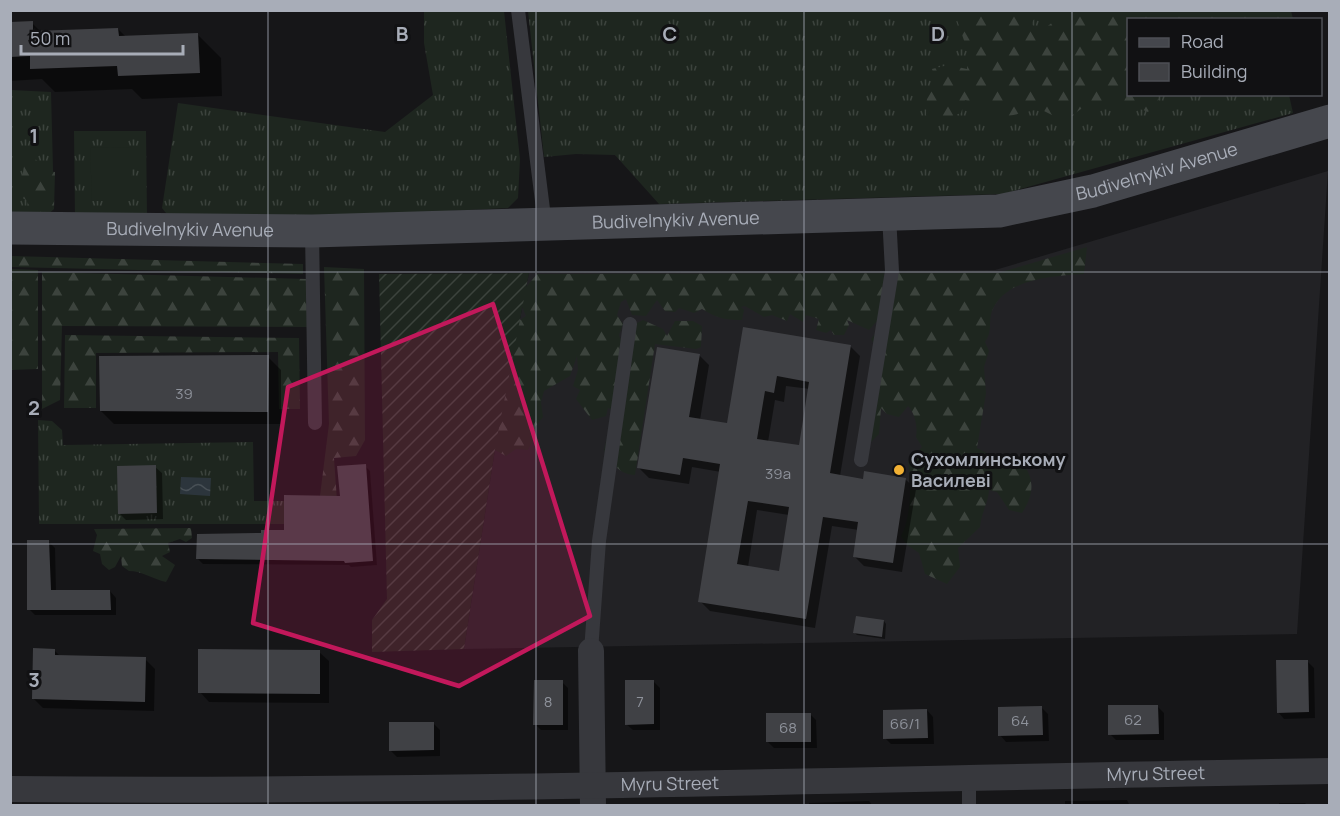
<svg xmlns="http://www.w3.org/2000/svg" width="1340" height="816" viewBox="0 0 1340 816" font-family="Manrope,sans-serif">
	<style>
		.built { fill: #222225 }
		.grass { fill: url(#grass-tufts) }
		.forest { fill: url(#forest-firs) }
		.park { fill: #1e261f }
		.garden { fill: url(#garden-furrows) }
		.water { fill: url(#water-waves) }
		.shadow { fill: #0007; fill-rule: evenodd }
		.building { fill: #404145; fill-rule: evenodd }
		.lines { fill: none; stroke-linecap: round; stroke-linejoin: round }
		.lane { stroke: #37383d; stroke-width: 14 }
		.street { stroke: #37383d; stroke-width: 26 }
		.secondary { stroke: #45474d; stroke-width: 33 }
		.marked { fill: #c2185b; fill-opacity: 0.2; stroke: #c2185b; stroke-width: 4.5; stroke-linejoin: round }
		.grid { fill: none; stroke: #a8adb8; stroke-width: 1.5; stroke-opacity: 0.55 }
		.poi-dot { fill: #f2b134; stroke: #111113; stroke-width: 2 }
		.labels { text-anchor: middle; stroke-width: 6; stroke-linejoin: round; paint-order: stroke }
		.number-label { font-size: 15px; fill: #8e929b }
		.street-label { font-size: 18px; fill: #a8adb8; stroke: #111113 }
		.poi-label { font-size: 18px; font-weight: bold; fill: #a8adb8; stroke: #111113; text-anchor: start }
		.grid-label { font-size: 20px; text-anchor: middle; font-weight: bold; fill: #a8adb8; stroke: #111113; stroke-width: 6; stroke-linejoin: round; paint-order: stroke }
	</style>
	<defs>
		<pattern id="grass-tufts" width="24" height="20" patternUnits="userSpaceOnUse" patternTransform="scale(1.5)"><rect width="24" height="20" fill="#1e261f"/><path d="M3 7l-1-3M5 7V3M7 7l1-3M15 17l-1-3M17 17v-4M19 17l1-3" fill="none" stroke="#3c433d"/></pattern>
		<pattern id="forest-firs" width="22" height="20" patternUnits="userSpaceOnUse" patternTransform="scale(1.5)"><rect width="22" height="20" fill="#1e261f"/><path d="M5 1l3.5 6h-7zM16 11l3.5 6h-7z" fill="#3c433d"/></pattern>
		<pattern id="garden-furrows" width="10" height="10" patternUnits="userSpaceOnUse" patternTransform="scale(1.5)"><rect width="10" height="10" fill="#1e261f"/><path d="M-1 1l2-2M0 10L10 0M9 11l2-2" fill="none" stroke="#3c433d"/></pattern>
		<pattern id="water-waves" width="16" height="10" patternUnits="userSpaceOnUse" patternTransform="scale(1.5)"><rect width="16" height="10" fill="#2c353c"/><path d="M0 5q4-4 8 0t8 0" fill="none" stroke="#485056"/></pattern>
	</defs>
	<rect width="100%" height="100%" fill="#161618"/>
	<path class="built" d="M1328,171l-31,463 -833,15 32,-206 33,-170 466,-3z"/>
	<path class="grass" d="M424,11h80l16,148 -2,39 -10,10 -101,5 -237,5 -8,-10 16,-105 207,29 48,-37 -9,-52z
		M528,11h729l4,8 -133,1v74l161,1 4,18 -290,81 -344,10 -44,-49 -39,-1 -32,3z
		M11,90l40,2 3,117 -43,8z
		M74,131h72l1,86h-72z
		M38,420l14,1 10,9 1,15 190,-3 1,59h30v23h-245z"/>
	<path class="forest" d="M1224,10l6,4 5,-3h56l2,8 -165,1v74l27,1 4,4 -11,13 -17,-7 -43,-1 -24,17 -24,-12 -36,8h-13l-9,-11 -17,-6 -4,13 -27,9 -8,-7 1,-21 11,-7 -6,-18 16,-4 19,4 1,-17 -11,-32 7,-9h75l-8,13 9,8 18,-14 -4,-7z
		M32,156l16,15 7,1 -1,37 -9,8 -12,1 -6,-11 1,-6 -11,-6 -4,-11 9,-5 3,-20z
		M1087,247l-3,27c-29,2 -79,4 -92,37 -4,11 1,20 -7,31l4,9 -5,16 2,26 -9,55 25,13 12,-6c20,17 23,35 8,58l-13,-3 -12,-18 -8,-2c-1,14 -7,20 -9,37l-22,21 2,19 -13,17 -22,-10 -6,-21 -13,-9 -5,-8c11,-21 10,-53 7,-75l14,-14 -6,-10c2,-9 -1,-24 -8,-31l-9,11 -12,-3 -6,-6 -2,26 -10,10 7,-97 -5,-8 8,-10 -2,-8 -8,9 -22,-10 2,5 -5,10h-10l-3,-5 -5,3 -10,-3 3,-11 -13,-4 -3,7 -13,-8 -3,7 -15,-6 -8,2 -19,-11 -4,1 3,3 -2,10c-16,0 -26,-2 -40,-11l-8,4 -15,-5 -4,4 -10,-1 -8,-11 -11,16 -14,-1 -6,-16 -5,3 -4,13 6,9 -4,11 3,9 15,-21 6,-3 20,9 4,7 8,-15h18l9,5 -1,21 -5,2 -41,-5 -20,131c-17,-1 -23,-12 -31,-25l6,-24 13,-11 -15,-7 -2,8 -14,4 -16,-21 4,-9 -7,-4 5,-16 -1,-14 -7,20 -26,15 -3,11 2,15 -8,10v10l-7,13 -12,-1 -10,7 -17,-9 19,-119 18,-12 -8,-19 19,-23 461,-1z
		M11,256l292,8v10l-292,-7z
		M324,267l40,2 1,171 -9,16 -22,2 3,43 -17,-5 9,-72z
		M11,269l27,1v99l-27,1z
		M42,272l265,7v48l-245,-1 -2,74 -18,9z
		M65,335l234,3 1,71h-21l-1,-57 -182,1v55h-32z
		M191,528l1,10 -6,4 -6,-3 -12,4 2,9 -8,4 13,9 -9,17c-13,-3 -24,-11 -37,-11l-7,-5 -1,-10 -6,11 -6,3 -7,-6 -2,-10 -7,-3 4,-16 -3,-6z"/>
	<path class="park" d="M131,147v54h-39l-2,-53z"/>
	<path class="garden" d="M529,273l-33,170 -32,206 -92,3v-32l15,-21 -8,-325z"/>
	<path class="water" d="M181,477l30,1 -1,18 -30,-2z"/>
	<path class="shadow" d="M10,23h22l9,9 77,-3 8,8 72,-2 23,23 1,38 -80,3 -10,-10 -77,3 -13,-13 -32,2z
		M744,329l106,17 10,10 -20,120 24,4h42l10,9 -14,83 -38,-6 -10,-10 5,-26 -27,-4 -17,102 -105,-17 -10,-10 21,-129 -29,-5 -3,17 -40,-6 -10,-10 60,-113 10,10 -9,55 28,5zM786,386l24,3 -10,58 -32,-5 7,-42 9,2zM757,510l32,5 -9,57 -32,-5z
		M268,357l13,13v54h-167l-13,-13z
		M365,466l5,5 7,94 -26,2 -2,-2 -146,-1 -5,-5 65,-25 23,-3 55,-33z
		M155,467l7,6 1,46 -37,1 -6,-6z
		M48,541l7,7 1,43h54l6,7v17h-81l-6,-6z
		M884,621l2,3 -1,15 -28,-4 -3,-3z
		M54,650l6,6 85,3 10,10 -1,42 -111,-3 -10,-10z
		M319,652l10,9v42l-120,-1 -9,-10z
		M1308,662l6,6 1,50 -31,1 -6,-7z
		M562,682l6,6v42h-27l-6,-6z
		M654,682l6,6v42h-27l-7,-6z
		M1158,707l6,6v27h-48l-6,-6z
		M1042,708l6,6 1,27 -43,1 -6,-7z
		M927,710l6,7 1,27h-43l-6,-6z
		M810,714l6,6 1,28h-43l-6,-6z
		M433,723l7,7v26l-43,1 -6,-6z
		M1127,800l3,6h-65v-5z
		M869,801l4,5h-64v-3z
		M1279,803h26l3,3h-29z
		M697,805h61l1,1h-62z"/>
	<path class="building" d="M33,21v10l85,-3 1,8 79,-3 2,40 -82,3 -1,-10 -87,3v-13l-20,1v-35z
		M743,327l108,18 -21,128 33,6 1,-8 42,7 -13,85 -40,-6 5,-35 -35,-5 -17,102 -108,-17 22,-138 -37,-6 -3,17 -43,-7 20,-121 43,7 -11,63 38,6zM777,376l32,6 -10,63 -42,-6 8,-48 9,2zM748,501l41,6 -10,64 -42,-7z
		M269,355l-1,57 -168,-1 -1,-55z
		M366,464l7,97 -28,2 -1,-2 -148,-2 1,-25 64,-1v-3h23v-35l56,1 -3,-30z
		M156,465l1,48 -39,1 -1,-48z
		M27,540h22l2,50h59l1,20h-84z
		M856,616l28,4 -2,17 -29,-4z
		M33,648l22,1v6l91,2 -1,45 -113,-3z
		M198,649l122,1v44l-122,-1z
		M1276,660h32l1,52 -32,1z
		M534,680h29v45h-30z
		M625,680h29v44l-29,1z
		M1108,705h50l1,29 -51,1z
		M1042,706l1,29 -45,1v-29z
		M927,709l1,29 -45,1v-29z
		M766,713h45v29h-45z
		M389,722h45v28l-45,1z"/>
	<g class="lines">
		<path class="lane" d="M518,10l27,215
			M312,231l3,192
			M861,460l31,-189 -3,-56
			M591,651l8,-110 31,-217
			M969,777v29"/>
		<g class="street">
			<path d="M591,651l2,155"/>
			<path id="s1" d="M10,789c440,4 880,-11 1320,-18"/>
		</g>
		<path class="secondary" id="s2" d="M10,228l302,3 687,-20 94,-20 237,-70"/>
	</g>
	<path class="marked" d="M493,304l97,312 -131,70 -206,-63 35,-236z"/>
	<path class="grid" d="M268,10v796M536,10v796M804,10v796M1072,10v796M10,272h1320M10,544h1320"/>
	<circle class="poi-dot" cx="899" cy="470" r="6"/>
	<g class="labels">
		<g class="number-label">
			<text x="184" y="399">39</text>
			<text x="778" y="479">39а</text>
			<text x="548" y="707">8</text>
			<text x="640" y="707">7</text>
			<text x="1133" y="725">62</text>
			<text x="1020" y="726">64</text>
			<text x="905" y="729">66/1</text>
			<text x="788" y="733">68</text>
		</g>
		<g class="street-label">
			<text dy="6" stroke="none"><textPath href="#s2" startOffset="1152">Budivelnykiv Avenue</textPath></text>
			<text dy="6" stroke="none"><textPath href="#s2" startOffset="666">Budivelnykiv Avenue</textPath></text>
			<text dy="6" stroke="none"><textPath href="#s2" startOffset="180">Budivelnykiv Avenue</textPath></text>
			<text dy="6" stroke="none"><textPath href="#s1" startOffset="1146">Myru Street</textPath></text>
			<text dy="6" stroke="none"><textPath href="#s1" startOffset="660">Myru Street</textPath></text>
		</g>
		<g class="poi-label">
			<text x="911" y="466">Сухомлинському<tspan x="911" dy="21">Василеві</tspan></text>
		</g>
	</g>
	<g class="grid-label">
		<text x="402" y="41">B</text>
		<text x="670" y="41">C</text>
		<text x="938" y="41">D</text>
		<text x="34" y="143">1</text>
		<text x="34" y="415">2</text>
		<text x="34" y="687">3</text>
	</g>
	<rect width="1340" height="816" fill="none" stroke="#a8adb8" stroke-width="24"/>
	<rect x="1127" y="18" width="195" height="78" fill="#111113" stroke="#4d4f55" stroke-width="1.5"/>
	<rect x="1139" y="38" width="30" height="9" fill="#45474d" stroke="#4d4f55" stroke-width="1.5"/>
	<text x="1181" y="48" font-size="18" fill="#a8adb8">Road</text>
	<rect x="1139" y="63" width="30" height="18" fill="#404145" stroke="#4d4f55" stroke-width="1.5"/>
	<text x="1181" y="78" font-size="18" fill="#a8adb8">Building</text>
	<path d="M21 45v9h162v-9" fill="none" stroke="#a8adb8" stroke-width="3"/>
	<text x="30" y="45" font-size="18" fill="#a8adb8" stroke="#111113" stroke-width="4.5" paint-order="stroke">50 m</text>
</svg>
